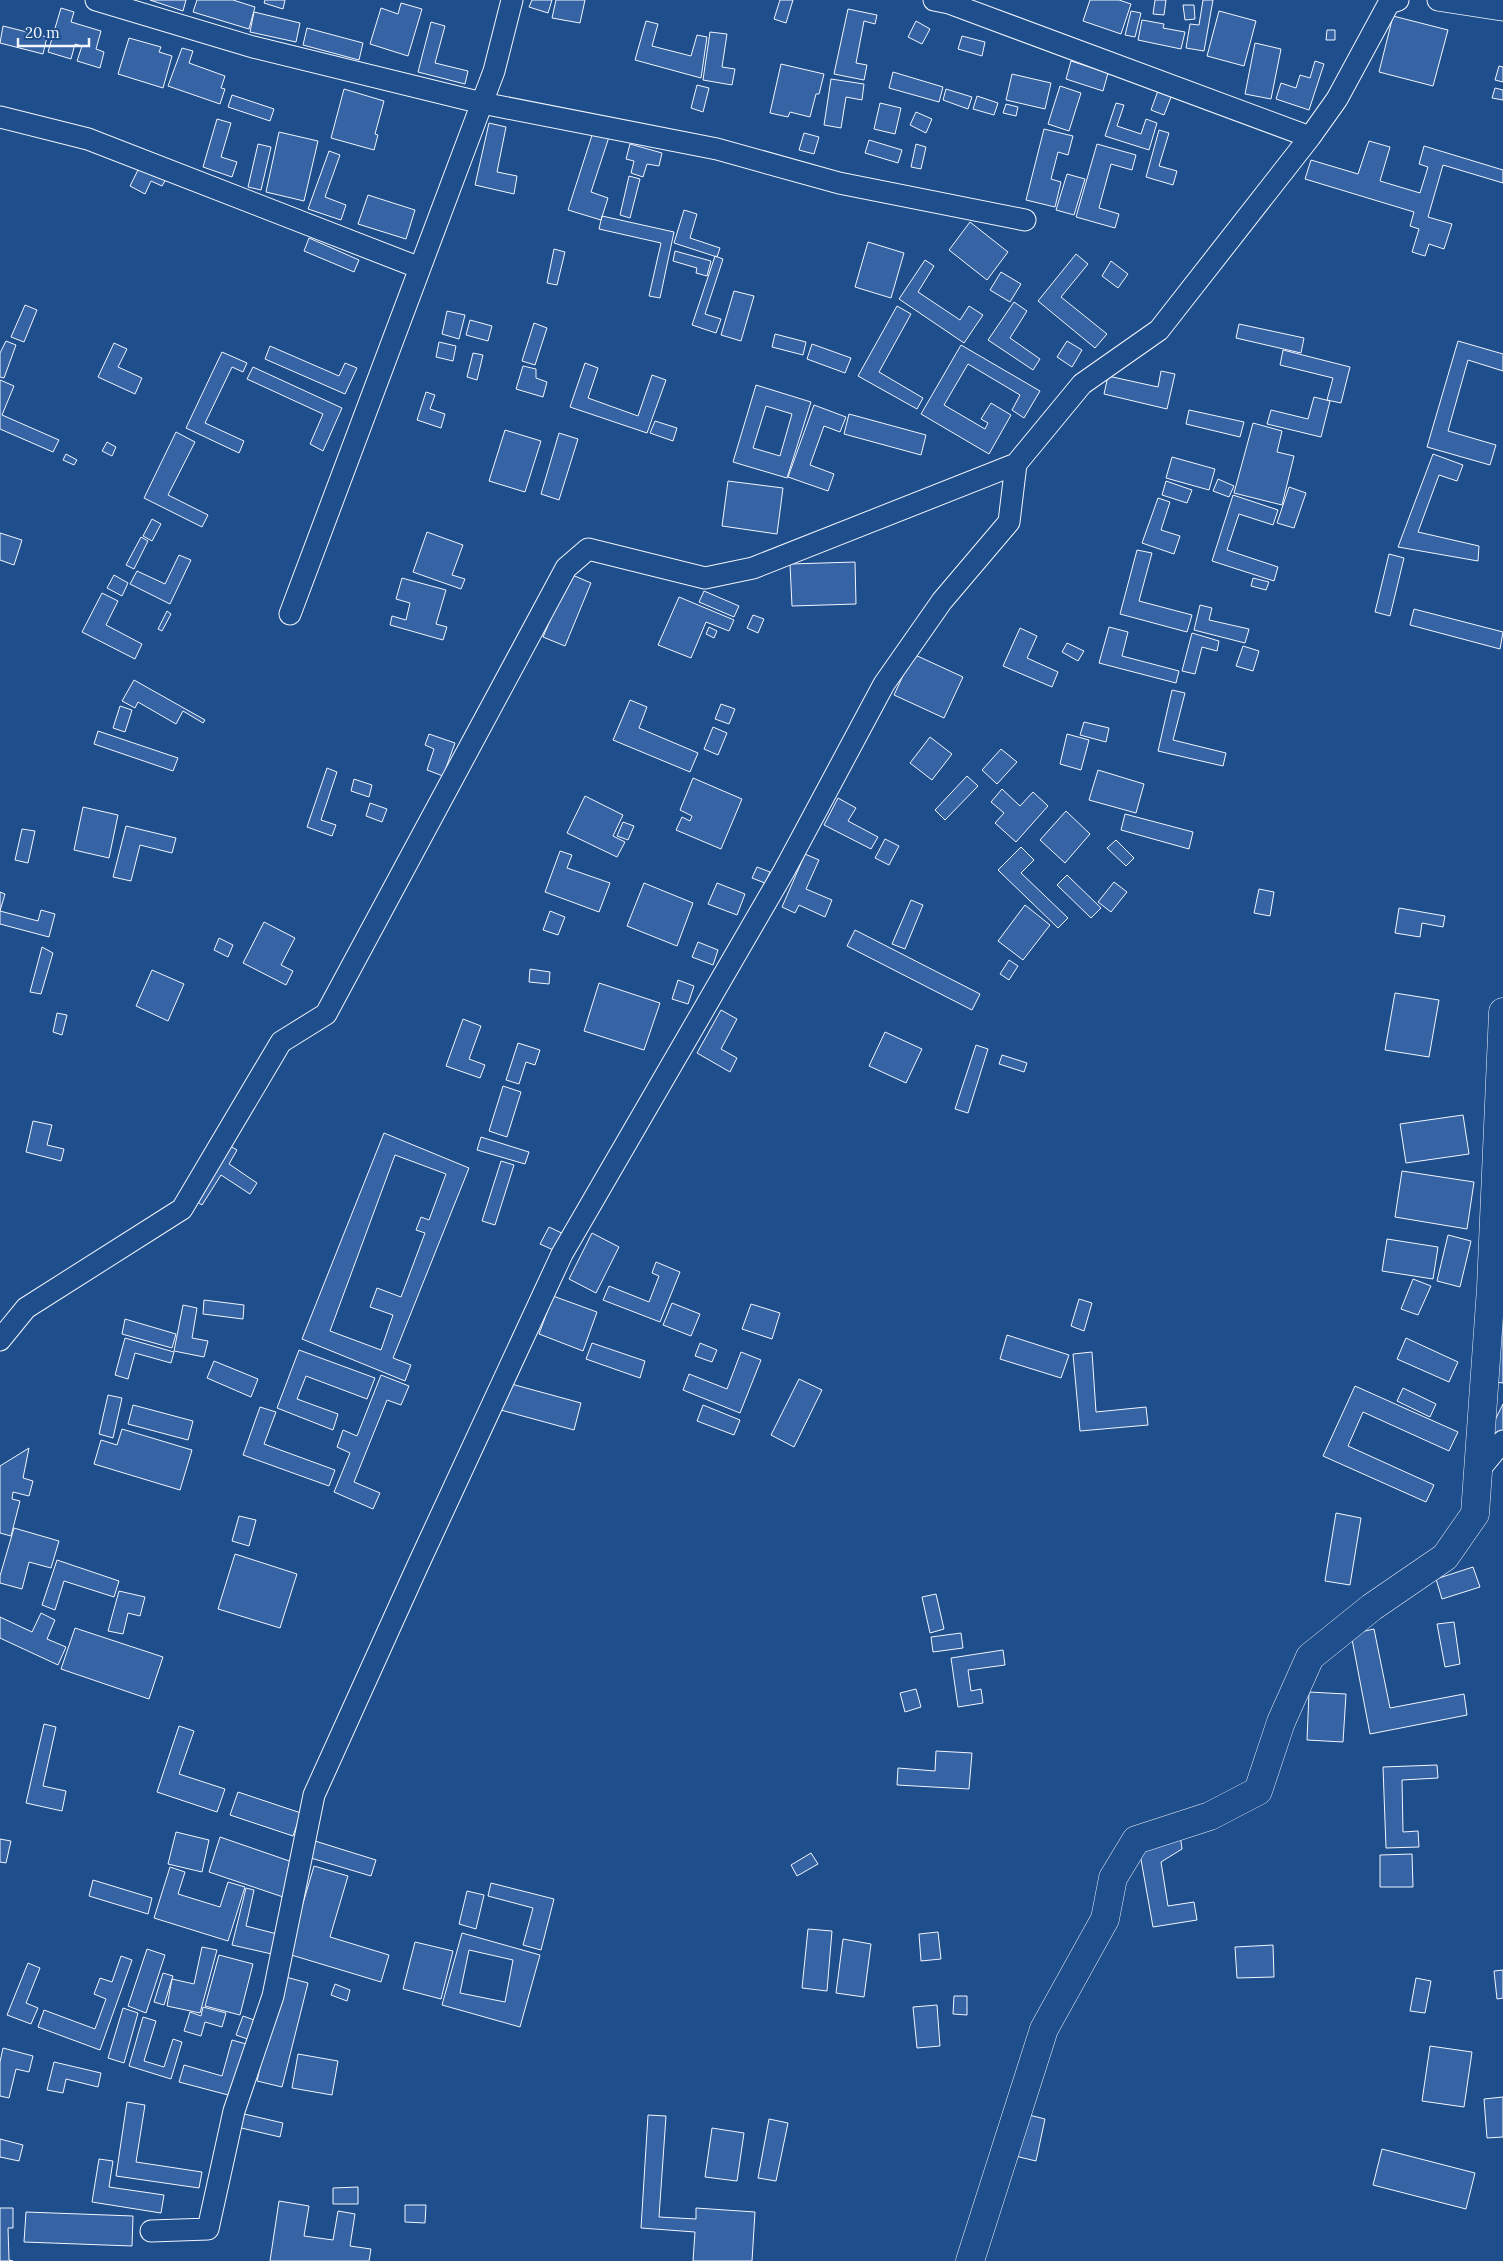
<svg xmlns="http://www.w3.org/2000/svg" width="1503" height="2261" viewBox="0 0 1503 2261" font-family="Lora,serif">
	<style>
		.building { fill: #3563a3; stroke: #f2f6ff; fill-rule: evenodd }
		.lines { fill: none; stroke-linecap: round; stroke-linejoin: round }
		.minor-casing { stroke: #f2f6ff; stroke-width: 23 }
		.tertiary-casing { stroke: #f2f6ff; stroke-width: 29 }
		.minor { stroke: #1f4e8c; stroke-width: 21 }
		.tertiary { stroke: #1f4e8c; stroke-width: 28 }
	</style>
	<rect width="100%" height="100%" fill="#1f4e8c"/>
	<path class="building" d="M150,0h36l-3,11z
		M197,0h36l22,7 -6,22 -56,-17z
		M265,0h20l-2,9 -19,-6z
		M532,0h20l-4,13 -19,-6z
		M556,0h29l-5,23 -28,-5z
		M780,0h13l-7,23 -12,-4z
		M1090,0h29l12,4 -10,30 -38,-13z
		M1155,0h11l-2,15 -11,-1z
		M1203,0h10l-9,51 -18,-3 4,-24 9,1z
		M401,3l21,6 -14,47 -38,-12 11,-36 17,6z
		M1183,5h11l1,14 -10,1z
		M61,8l13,4 -3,10 30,9 -5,18 8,3 -4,16 -23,-7 5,-15 -7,-2 -4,15 -23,-7z
		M848,9l29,6 -2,9 -11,-3 -8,42 11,2 -3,15 -30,-6z
		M1131,11l10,2 -6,24 -10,-2z
		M1219,11l37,10 -12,45 -37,-10z
		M254,12l46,11 -4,19 -46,-10z
		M1393,16l55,14 -15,56 -54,-14z
		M1142,20l22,4 -1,4 22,4 -4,17 -43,-9z
		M646,21l12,3 -6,22 39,10 6,-21 10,2 -6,41 -66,-18z
		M916,21l14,8 -8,15 -14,-7z
		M431,22l14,4 -10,37 33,8 -3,13 -47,-12z
		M3,26l44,11 -4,17 -43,-11z
		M307,28l56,15 -4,17 -56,-15z
		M1327,30h8v10h-9z
		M710,32l17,2 -5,33 13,2 -3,16 -29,-5z
		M962,36l23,6 -3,14 -24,-7z
		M129,38l32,9 -2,5 13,4 -9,32 -45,-14z
		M1255,43l26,6 -10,50 -26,-5z
		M182,48l11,3 -4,12 36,13 -4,12 4,1 -5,15 -52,-18z
		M1071,61l37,12 -5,18 -37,-12z
		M1315,61l9,3 -15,46 -33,-11 5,-16 15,5 4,-13 10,3z
		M781,64l43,10 -5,20h-3l-6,23 -20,-5 -2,5 -18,-4z
		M1499,66l4,1v15l-8,-2z
		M893,72l50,15 -4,15 -50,-14z
		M1012,74l39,9 -6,26 -39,-9z
		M831,79l33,5 -2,16 -16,-3 -5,31 -17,-3z
		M697,85l12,3 -6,24 -12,-4z
		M1060,86l21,7 -12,38 -21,-7z
		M1159,88l14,4 -9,23 -13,-5z
		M1495,88l8,2v10l-11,-2z
		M344,89l40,12 -9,33 3,1 -4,15 -43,-12z
		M946,89l26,8 -4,12 -25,-9z
		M232,95l42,14 -4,12 -42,-14z
		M977,96l21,7 -4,12 -21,-6z
		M880,103l21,5 -6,26 -21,-5z
		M1116,103l8,2 -7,21 24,8 5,-15 11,4 -8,27 -44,-14z
		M1006,104l12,3 -2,9 -13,-3z
		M916,112l16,7 -6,14 -16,-8z
		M217,119l14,4 -10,34 16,5 -5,15 -29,-10z
		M489,123l17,4 -9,45 20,4 -3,18 -39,-9z
		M1044,129l29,7 -5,19 -10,-3 -7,27 10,3 -6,25 -29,-7z
		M1159,130l10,3 -10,33 18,5 -4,14 -27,-8z
		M279,132l39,9 -14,60 -38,-9z
		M593,132l16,5 -18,55 17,6 -7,22 -33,-10z
		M804,133l15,4 -5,17 -15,-4z
		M869,140l33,10 -4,13 -33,-10z
		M1369,141l21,6 -10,34 40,12 8,-26 -9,-3 5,-18 79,24v13l-60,-18 -15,52 24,7 -8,25 -15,-5 -4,12 -13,-4 7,-23 -9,-3 4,-14 -109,-33 6,-19 47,14z
		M258,144l13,3 -10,43 -13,-3z
		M630,144l32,9 -3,13 -12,-2 -4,13 -12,-4 3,-12 -8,-2z
		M916,144l10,3 -5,22 -10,-2z
		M1097,144l39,11 -4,15 -21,-6 -12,44 20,6 -4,14 -39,-11z
		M329,151l11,4 -15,42 21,8 -5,15 -33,-11z
		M141,164l26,13 -5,9 -11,-5 -6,13 -15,-8z
		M1067,174l18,5 -11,36 -18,-5z
		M629,176l11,3 -10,39 -10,-3z
		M368,195l47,15 -9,29 -48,-15z
		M684,210l13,4 -7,24 30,10 -3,9 -43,-14z
		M602,216l72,16 -14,66 -11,-2 12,-53 -62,-14z
		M970,222l38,30 -21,28 -38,-30z
		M309,238l50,22 -5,12 -50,-21z
		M868,242l36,11 -13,45 -36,-11z
		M554,249l11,3 -8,33 -10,-2z
		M675,251l36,10 -4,15 -11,-3 1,-5 -24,-7z
		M1076,254l12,10 -27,33 46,37 -12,14 -57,-47z
		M715,256l8,3 -18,55 16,5 -5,14 -24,-8z
		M925,260l9,6 -16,26 42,28 9,-14 14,9 -19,28 -65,-44z
		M1111,261l17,13 -10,14 -16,-12z
		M1001,272l20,12 -11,18 -20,-12z
		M734,291l20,5 -13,45 -20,-6z
		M1014,302l13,9 -17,27 30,21 -7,11 -45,-30z
		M25,305l12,5 -13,32 -13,-5z
		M897,306l14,8 -32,58 44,26 -6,11 -59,-33z
		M447,311l18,4 -6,24 -17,-5z
		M470,320l22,6 -4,15 -22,-6z
		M534,323l13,5 -12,37 -13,-4z
		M1239,324l65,14 -3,15 -65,-15z
		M775,334l31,8 -3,13 -31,-8z
		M6,341l10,4 -12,33 -4,-1v-24z
		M1067,341l15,9 -10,17 -15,-10z
		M1458,341l45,13v17l-35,-11 -20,71 48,14 -6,20 -63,-18z
		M439,342l17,4 -3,15 -17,-4z
		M114,343l13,6 -9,18 24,11 -7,16 -37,-17z
		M812,344l39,14 -6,15 -38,-14z
		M961,345l79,46 -16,27 -12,-8 8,-15 -52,-31 -24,41 41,24 3,-6 -7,-4 10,-16 20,12 -22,39 -68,-40z
		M270,346l69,30 6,-13 12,5 -12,26 -80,-35z
		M1283,350l67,17 -9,36 -14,-3 6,-22 -53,-13z
		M222,352l25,11 -4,9 -11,-5 -27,56 39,18 -5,12 -53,-25z
		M473,353l10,2 -6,25 -10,-3z
		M585,363l13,5 -10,30 50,18 14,-41 14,5 -19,53 -77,-26z
		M523,366l13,3v9l11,4 -4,15 -27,-8z
		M253,367l89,41 -19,43 -13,-7 13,-30 -76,-35z
		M1161,371l14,3 -8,35 -63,-15 4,-18 50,11z
		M0,380l14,6 -12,29 57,25 -6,12 -53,-23z
		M756,385l55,17 -24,76 -54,-16zM766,406l26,8 -12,42 -27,-8z
		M426,392l9,3 -5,14 15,5 -4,14 -24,-8z
		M1314,397l16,4 -9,36 -54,-13 4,-14 37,9z
		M814,405l32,12 -6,15 -16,-6 -14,39 24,9 -6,17 -40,-14z
		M1189,410l55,12 -4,15 -54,-13z
		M849,414l77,21 -5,20 -77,-21z
		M655,421l22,7 -4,13 -23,-8z
		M1253,423l29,8 -5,21 17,4 -12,49 -48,-12z
		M505,430l36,11 -16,51 -36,-11z
		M176,432l19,10 -27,53 40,20 -6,12 -58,-29z
		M559,433l19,6 -19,61 -18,-6z
		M107,442l9,5 -4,9 -10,-5z
		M66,454l11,6 -3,5 -11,-5z
		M1433,454l30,11 -6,16 -18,-6 -21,57 61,14 -1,15 -80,-14z
		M1172,457l43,12 -6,21 -43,-12z
		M1218,479l16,7 -5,11 -16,-6z
		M728,481l55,7 -6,46 -55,-8z
		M1166,481l26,9 -5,13 -25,-8z
		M1289,487l17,6 -12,35 -17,-5z
		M1233,495l45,15 -5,15 -34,-11 -12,36 51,17 -4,14 -62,-20z
		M1158,498l12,4 -9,28 19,6 -6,18 -32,-11z
		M152,519l9,5 -9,17 -9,-5z
		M427,532l36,13 -11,30 13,4 -4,10 -48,-17z
		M0,533l22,7 -8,25 -14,-5z
		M141,537l7,4 -14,28 -8,-4z
		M1137,550l15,3 -13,48 53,14 -5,17 -67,-18z
		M1389,554l15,4 -14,58 -15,-4z
		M179,555l12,5 -21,44 -40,-20 7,-13 28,13z
		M855,562l1,42 -64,2 -2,-42z
		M570,574l21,9 -26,63 -22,-9z
		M114,575l14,8 -6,13 -15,-8z
		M402,578l44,12 -10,34 11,3 -4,13 -53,-15 2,-9 14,4 4,-17 -14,-4z
		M1253,578l16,4 -3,8 -15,-4z
		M704,591l35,15 -5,11 -35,-15z
		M102,593l16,8 -12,24 36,19 -7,15 -53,-27z
		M679,597l55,23 -5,11 -23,-9 -15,36 -33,-13z
		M1200,605l12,3 -3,12 40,9 -4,14 -51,-13z
		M1414,609l89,23 -3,17 -90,-24z
		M167,611l4,3 -9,17 -4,-2z
		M753,615l11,4 -6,14 -11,-5z
		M709,627l8,4 -3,7 -8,-4z
		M1109,627l19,5 -6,24 57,15 -3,12 -77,-20z
		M1020,628l17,8 -10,22 31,14 -6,15 -49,-21z
		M1192,633l27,8 -2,10 -15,-4 -7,27 -13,-3z
		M1067,643l17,8 -6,10 -16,-9z
		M1243,646l16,5 -6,20 -17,-5z
		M913,654l50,23 -19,41 -50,-23z
		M134,680l71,40 -2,3 -20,-12 -7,13 -38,-22 -3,6 -13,-7z
		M1172,690l13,3 -12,47 53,13 -3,13 -65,-15z
		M630,700l17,7 -8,21 59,25 -8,19 -77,-32z
		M721,704l14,5 -6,15 -14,-5z
		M120,706l12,4 -7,22 -12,-4z
		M1084,722l25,6 -3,14 -26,-7z
		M713,727l14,6 -9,22 -14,-6z
		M98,731l80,27 -5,13 -79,-27z
		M429,734l26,9 -12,33 -16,-6 7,-21 -9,-4z
		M1067,734l22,6 -8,30 -21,-6z
		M930,737l22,17 -20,26 -22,-17z
		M1001,749l16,13 -20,22 -15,-14z
		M327,768l10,4 -16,48 15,5 -4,11 -25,-9z
		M1098,770l46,14 -8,29 -47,-13z
		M967,776l11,10 -33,34 -10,-10z
		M693,778l49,21 -21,50 -45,-19 6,-13 8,4 2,-5 -12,-6z
		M354,779l18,6 -3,12 -18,-6z
		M1002,789l18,17 13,-14 15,14 -32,36 -21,-19 9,-10 -13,-11z
		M585,796l38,19 -10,21 12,6 -8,15 -50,-24z
		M838,798l18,10 -8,13 30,16 -7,12 -47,-24z
		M370,803l17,6 -5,13 -16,-6z
		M83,807l35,8 -9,43 -35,-8z
		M1066,811l24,23 -25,29 -25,-23z
		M1125,814l68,18 -4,17 -68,-19z
		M623,822l11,4 -6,14 -11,-4z
		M126,826l50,12 -4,15 -32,-8 -9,36 -18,-4z
		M22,829l13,2 -7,32 -13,-3z
		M885,839l14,7 -10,19 -14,-7z
		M1116,840l18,18 -8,8 -19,-18z
		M1021,847l13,13 -13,13 47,45 -10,10 -60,-58z
		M560,851l12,4 -5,13 43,15 -11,29 -54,-20z
		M805,854l14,6 -13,29 26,11 -7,17 -26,-12 -4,8 -13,-6z
		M757,867l13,5 -5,11 -13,-5z
		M1067,875l34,33 -10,10 -34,-33z
		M1114,882l13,10 -16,20 -13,-10z
		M644,883l49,20 -16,43 -50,-20z
		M717,883l28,11 -8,21 -29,-11z
		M1259,889l15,3 -4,24 -16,-3z
		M0,892l5,2 -5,17 38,10 3,-11 14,4 -6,23 -49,-13z
		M911,900l12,5 -18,44 -13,-5z
		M1025,905l25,20 -27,35 -25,-19z
		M1399,908l46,8 -2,11 -21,-4 -2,14 -25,-4z
		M550,911l15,6 -7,18 -15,-5z
		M264,922l31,16 -14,27 12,6 -7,14 -43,-22z
		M855,930l125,64 -8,16 -125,-64z
		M219,938l14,7 -5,12 -14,-7z
		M698,942l20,8 -5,15 -21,-8z
		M42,947l11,6 -12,41 -11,-2z
		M1009,960l9,6 -9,14 -9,-6z
		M530,969l20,3 -1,12 -20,-2z
		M152,970l32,14 -16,37 -32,-15z
		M678,980l16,6 -6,18 -16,-5z
		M599,983l61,20 -16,47 -60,-19z
		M1395,993l44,7 -10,57 -44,-7z
		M721,1010l16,9 -16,30 16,9 -7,14 -33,-19z
		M57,1013l10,2 -5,20 -9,-3z
		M463,1019l18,7 -12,33 16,6 -5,13 -34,-12z
		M885,1032l37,17 -16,34 -37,-17z
		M518,1043l22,7 -5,15 -9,-3 -7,22 -13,-4z
		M976,1045l12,4 -20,64 -13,-4z
		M1002,1055l25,8 -3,9 -25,-8z
		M503,1086l18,6 -14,45 -18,-6z
		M1463,1115l6,39 -63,9 -6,-39z
		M33,1121l19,4 -5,20 17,4 -3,12 -35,-9z
		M384,1133l85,35 -76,190 18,7 -6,16 -103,-42zM395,1155l51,19 -17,46 -8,-3 -5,13 9,3 -24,64 -24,-9 -7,19 23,8 -12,35 -51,-19z
		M481,1137l48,15 -4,12 -48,-14z
		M225,1143l12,7 -8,14 28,19 -7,11 -29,-19 -19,30 -12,-8z
		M501,1161l13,4 -19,60 -13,-4z
		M1402,1171l72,11 -7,47 -72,-12z
		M549,1227l19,9 -8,17 -20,-9z
		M592,1233l27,14 -23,46 -27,-14z
		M1448,1235l23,6 -11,46 -23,-6z
		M1387,1239l51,8 -5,32 -51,-8z
		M656,1262l24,10 -20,50 -57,-22 6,-14 40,16 10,-26 -7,-3z
		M1413,1279l18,7 -13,29 -17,-6z
		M553,1296l44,16 -14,39 -44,-17z
		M1503,1296v87l-8,-1z
		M1079,1299l13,4 -8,28 -13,-5z
		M204,1300l40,5 -1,14 -40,-5z
		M672,1303l28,11 -9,22 -28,-11z
		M751,1304l29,9 -8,26 -30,-10z
		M183,1305l14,3 -5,30 16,3 -4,16 -30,-6z
		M125,1319l51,15 -4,14 -50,-14z
		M1007,1335l62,20 -8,23 -61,-19z
		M125,1338l49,14 -3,11 -36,-10 -7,26 -13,-4z
		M1406,1338l52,24 -9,20 -52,-23z
		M592,1343l53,18 -5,17 -54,-19z
		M700,1343l17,7 -5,12 -17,-6z
		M299,1350l76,28 -8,21 -61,-23 -9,23 41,15 -5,16 -56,-22z
		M741,1352l20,8 -21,53 -57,-23 6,-16 38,15z
		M1092,1352l4,60 50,-5 2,18 -68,6 -7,-77z
		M214,1361l44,18 -7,18 -44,-19z
		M381,1375l28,11 -8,19 -14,-5 -33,82 26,11 -7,16 -39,-17 16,-39 -13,-6 6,-17 14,6z
		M799,1379l23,11 -28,57 -23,-12z
		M504,1382l77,21 -7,27 -77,-21z
		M1355,1386l103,46 -9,19 -86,-39 -15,34 86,39 -8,17 -103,-46z
		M1403,1388l33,16 -6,13 -33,-16z
		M108,1395l14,3 -9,40 -14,-4z
		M1503,1404v33l-13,-7z
		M133,1405l60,16 -5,19 -60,-16z
		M703,1405l37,15 -6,15 -37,-14z
		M260,1407l16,5 -12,32 71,26 -6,16 -86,-31z
		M122,1429l70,21 -12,40 -86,-26 7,-24 16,5z
		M29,1448l-6,30 10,3 -4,15 -16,-4 -1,7 8,2 -9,35 -11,-3v-67z
		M1336,1513l25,5 -11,67 -25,-4z
		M239,1516l17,4 -7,26 -17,-5z
		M14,1528l45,13 -8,27 -22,-6 -7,27 -22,-6v-7z
		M235,1554l62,20 -17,54 -62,-19z
		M57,1560l62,21 -5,16 -50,-16 -9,29 -13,-5z
		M1473,1567l7,20 -38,12 -6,-20z
		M119,1591l26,6 -5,19 -12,-3 -5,21 -15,-3z
		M936,1594l8,35 -14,4 -8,-36z
		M41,1613l14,7 -8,19 19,8 -8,18 -58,-27v-21l32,15z
		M1454,1622l6,42 -15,3 -8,-43z
		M75,1628l88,29 -14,42 -88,-30z
		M1374,1629l16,79 74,-14 3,21 -97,19 -19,-100z
		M961,1633l2,15 -30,4 -2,-15z
		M1003,1650l2,15 -37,5 3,21 10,-2 2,14 -25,4 -7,-49z
		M916,1689l5,18 -16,5 -5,-19z
		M1309,1692l37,2 -3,48 -36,-2z
		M44,1724l12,3 -13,59 23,5 -4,20 -36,-8z
		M179,1726l15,5 -15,43 46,15 -8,23 -60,-20z
		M936,1751l36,2 -3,36 -72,-4 1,-17 37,3z
		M1437,1765l1,13 -36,2 1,52 15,-1 1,16 -33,1 -3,-81z
		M238,1792l63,21 -8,23 -63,-21z
		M176,1832l33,8 -7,32 -34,-8z
		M1180,1834l2,15 -21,13 7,44 26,-4 3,18 -44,7 -13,-73z
		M220,1837l78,27 -12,34 -77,-26z
		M0,1839l11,2 -5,22 -6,-1z
		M315,1841l61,19 -5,16 -60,-18z
		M811,1853l7,11 -21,12 -6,-11z
		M1412,1854l1,33h-33v-32z
		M314,1866l34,10 -18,61 59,18 -8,27 -93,-28z
		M170,1867l15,5 -7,22 42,13 8,-25 17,5 -17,54 -74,-23z
		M93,1880l59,18 -4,16 -59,-18z
		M491,1883l63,16 -13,51 -18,-5 10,-37 -45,-12z
		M246,1888l8,2 -8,36 35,9 -5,20 -44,-10z
		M467,1891l17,4 -8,34 -17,-5z
		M808,1929l24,2 -5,60 -25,-3z
		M938,1932l3,27 -20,2 -2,-27z
		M462,1933l78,22 -20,72 -78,-22zM469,1950l44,10 -8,42 -45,-9z
		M843,1939l28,5 -7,53 -28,-4z
		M415,1942l38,9 -12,48 -38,-10z
		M1273,1945l1,32 -37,1 -2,-31z
		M202,1947l15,3 -17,63 -33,-7 5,-27 22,5z
		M147,1949l18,6 -19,58 -18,-7z
		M219,1955l34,9 -13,51 -35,-9z
		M121,1956l11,4 -32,90 -62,-23 6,-17 51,19 11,-30 -12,-5 6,-16 12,4z
		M28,1963l12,5 -14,35 12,5 -7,16 -24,-9z
		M1503,1970v28l-6,1 -3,-28z
		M163,1973l10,3 -9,29 -10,-3z
		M282,1976l26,7 -26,104 -25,-6z
		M1416,1978l15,3 -6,32 -15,-2z
		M335,1984l15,6 -3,11 -16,-6z
		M954,1996h13v19l-14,-1z
		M937,2005l3,41 -23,2 -4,-41z
		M203,2007l23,6 -4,14 -17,-5 -4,14 -17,-5 6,-19 11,4z
		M123,2008l15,5 -14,50 -16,-5z
		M243,2016l14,5 -7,19 -14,-5z
		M143,2017l13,4 -12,40 20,6 9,-28 9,3 -11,37 -42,-13z
		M232,2040l14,4 -14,52 -53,-14 5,-17 38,11z
		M1430,2046l42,6 -8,55 -42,-6z
		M3,2048l30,8 -4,16 -13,-3 -7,29 -9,-2v-34z
		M298,2054l40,7 -6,34 -40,-7z
		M54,2062l47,11 -3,14 -32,-8 -3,14 -16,-3z
		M1503,2097v40l-16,1 -3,-39z
		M127,2102l18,3 -9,57 66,10 -3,16 -83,-12z
		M240,2113l43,10 -3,14 -43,-10z
		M1025,2114l20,5 -9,42 -21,-5z
		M648,2115l18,1 -7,101 37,2v-11l59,4 -3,49h-59l2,-29 -54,-4z
		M769,2119l19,4 -12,58 -18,-3z
		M712,2128l32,5 -7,48 -32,-4z
		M0,2139l23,6 -4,16 -19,-4z
		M1382,2149l93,24 -9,36 -93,-24z
		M99,2159l14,2 -4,26 55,8 -3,18 -69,-11z
		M358,2187v17h-25v-16z
		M279,2201l30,5 -5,30 29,4 5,-29 17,3 -5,32 21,3 -2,12h-99z
		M405,2205h21l-1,18 -20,-1z
		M0,2208h13v20h-5l1,32 4,1h-13z
		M26,2212l107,4 -1,30 -108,-4z"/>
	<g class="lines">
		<g class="minor-casing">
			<path id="minor" d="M96,0l157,47 229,56 235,46 122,34 186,37
				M934,0l15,3 361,134
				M1438,0l65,10
				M0,117l88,22 332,129
				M290,614l204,-543 18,-71
				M0,1340l26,-32 156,-99 99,-167 45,-28 240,-446 22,-19 117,29 48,-10 263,-104 66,-80 77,-54 151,-193 27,-38 52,-96 9,-3
				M1479,1470l24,-29
				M151,2231l57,-2 26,-118 39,-115 41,-201 104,-230 144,-311 222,-383 100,-187 58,-83 67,-79 7,-58"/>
		</g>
		<g class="tertiary-casing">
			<path id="tertiary" d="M970,2261l74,-232 61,-110 8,-41 23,-38 74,-24 48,-25 23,-69 29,-65 62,-50 73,-50 30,-43 16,-226 12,-276"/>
		</g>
		<use href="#minor" class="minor"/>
		<use href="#tertiary" class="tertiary"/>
	</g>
	<path d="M18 38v8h71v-8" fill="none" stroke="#f2f6ff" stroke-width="2.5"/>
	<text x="25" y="38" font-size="15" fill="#f2f6ff" stroke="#1f4e8c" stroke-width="4" paint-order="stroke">20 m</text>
</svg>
